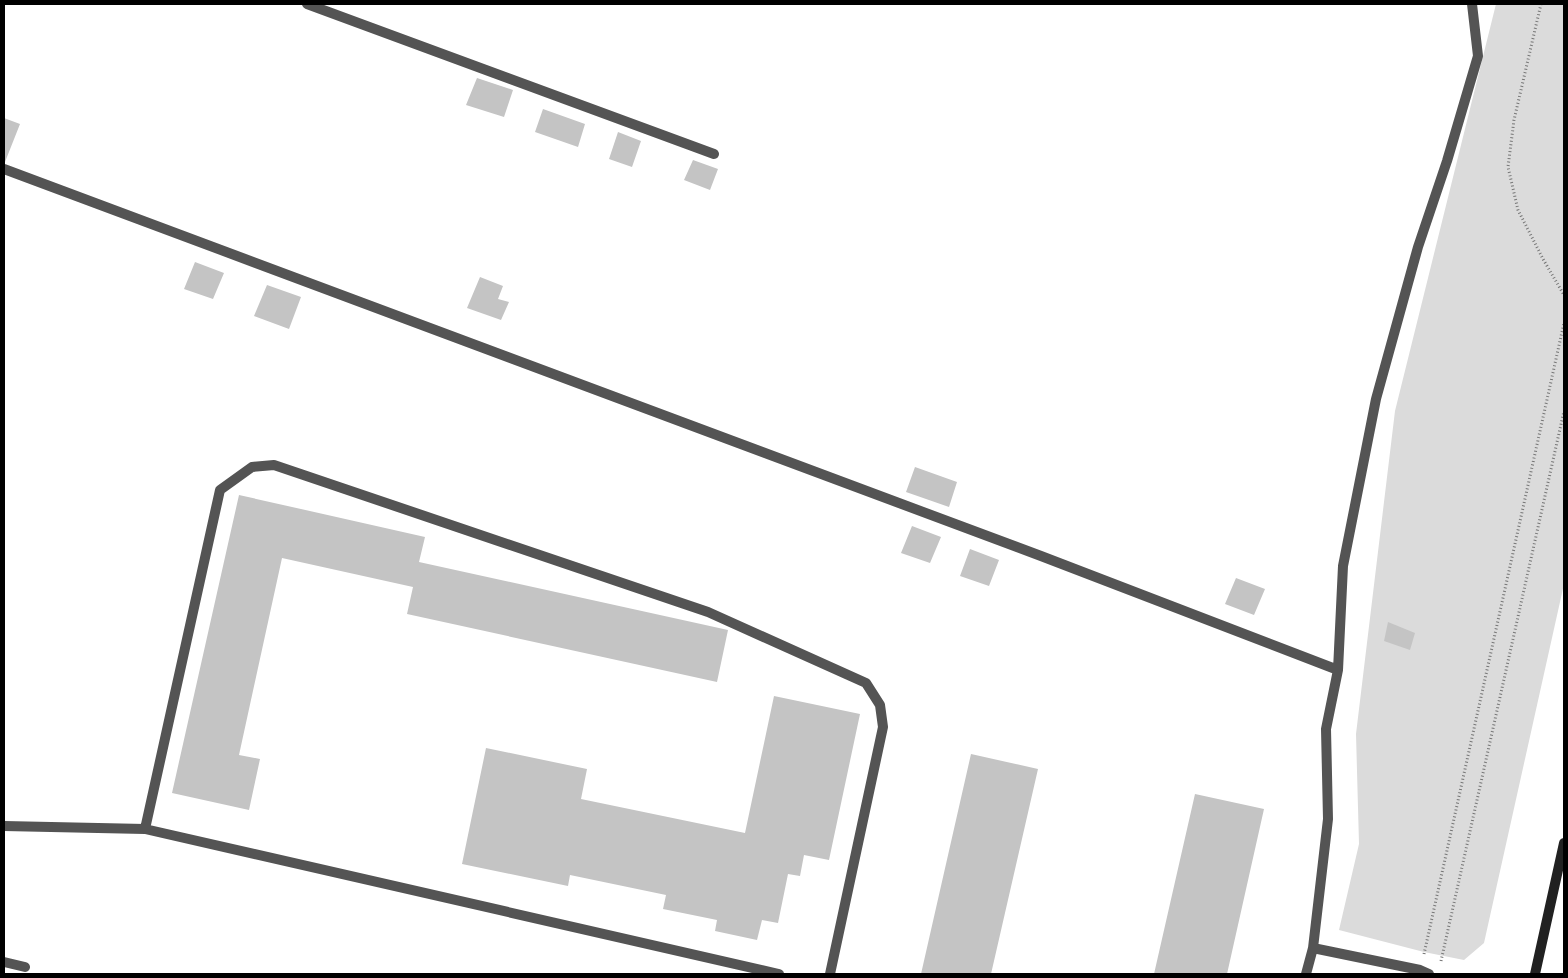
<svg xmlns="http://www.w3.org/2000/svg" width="1568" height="978" viewBox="0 0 1568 978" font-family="Ubuntu,sans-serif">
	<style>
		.green { fill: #dbdbdb }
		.building { fill: #c4c4c4 }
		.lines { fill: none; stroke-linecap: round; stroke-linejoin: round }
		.path { stroke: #767676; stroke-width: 3; stroke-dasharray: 1 2.5; stroke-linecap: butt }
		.lane { stroke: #545454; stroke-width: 10 }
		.street { stroke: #545454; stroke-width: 10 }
		.secondary { stroke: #212121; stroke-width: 10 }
	</style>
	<rect width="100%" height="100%" fill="#fff"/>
	<path class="green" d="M1496,4h68v580l-80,359 -20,17 -40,-8 -85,-22 20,-86 -3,-110 39,-323z"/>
	<path class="building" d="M477,78l36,12 -9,27 -38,-12z
		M543,109l42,15 -7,23 -43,-15z
		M4,118l16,6 -15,38 -1,-1z
		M618,132l23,9 -9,26 -23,-8z
		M693,160l25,9 -8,21 -26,-10z
		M195,262l29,11 -11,26 -29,-10z
		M480,277l23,9 -5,13 11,3 -8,18 -34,-12z
		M267,285l34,12 -12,32 -35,-13z
		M915,467l42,15 -8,25 -43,-15z
		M239,495l186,42 -6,25 309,68 -11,52 -310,-68 6,-27 -131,-29 -43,197 21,4 -11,51 -77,-17z
		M912,526l29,11 -11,26 -29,-10z
		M970,549l29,11 -10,26 -29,-10z
		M1236,578l29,11 -11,26 -29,-11z
		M1388,622l27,11 -5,17 -26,-9z
		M774,696l86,18 -31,146 -25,-5 -4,21 -12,-2 -10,49 -16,-3 -5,20 -42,-9 2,-11 -54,-11 3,-14 -96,-20 -2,11 -106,-22 24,-116 101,21 -6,30 164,34z
		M971,754l67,15 -47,205h-70z
		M1195,794l69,15 -37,165h-73z"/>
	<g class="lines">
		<path class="path" d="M1541,4l-27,116 -6,47 10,43 25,49 21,36
			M1424,954l140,-631
			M1441,961l123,-550"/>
		<path class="lane" d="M4,962l21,5"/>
		<path class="street" d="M307,4l407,150
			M4,169l1037,387 297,114
			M4,826l141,3
			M1313,948l15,-129 -2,-90 12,-59 5,-104 33,-167 42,-152 29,-86 31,-105 -6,-52
			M779,974l-634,-145 75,-339 32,-23 22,-2 434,147 158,71 14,22 3,22 -53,247
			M1306,974l7,-26 107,22 9,4"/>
		<path class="secondary" d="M1535,974l29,-131"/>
	</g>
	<rect width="1568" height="978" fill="none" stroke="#000000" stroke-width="10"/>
</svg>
